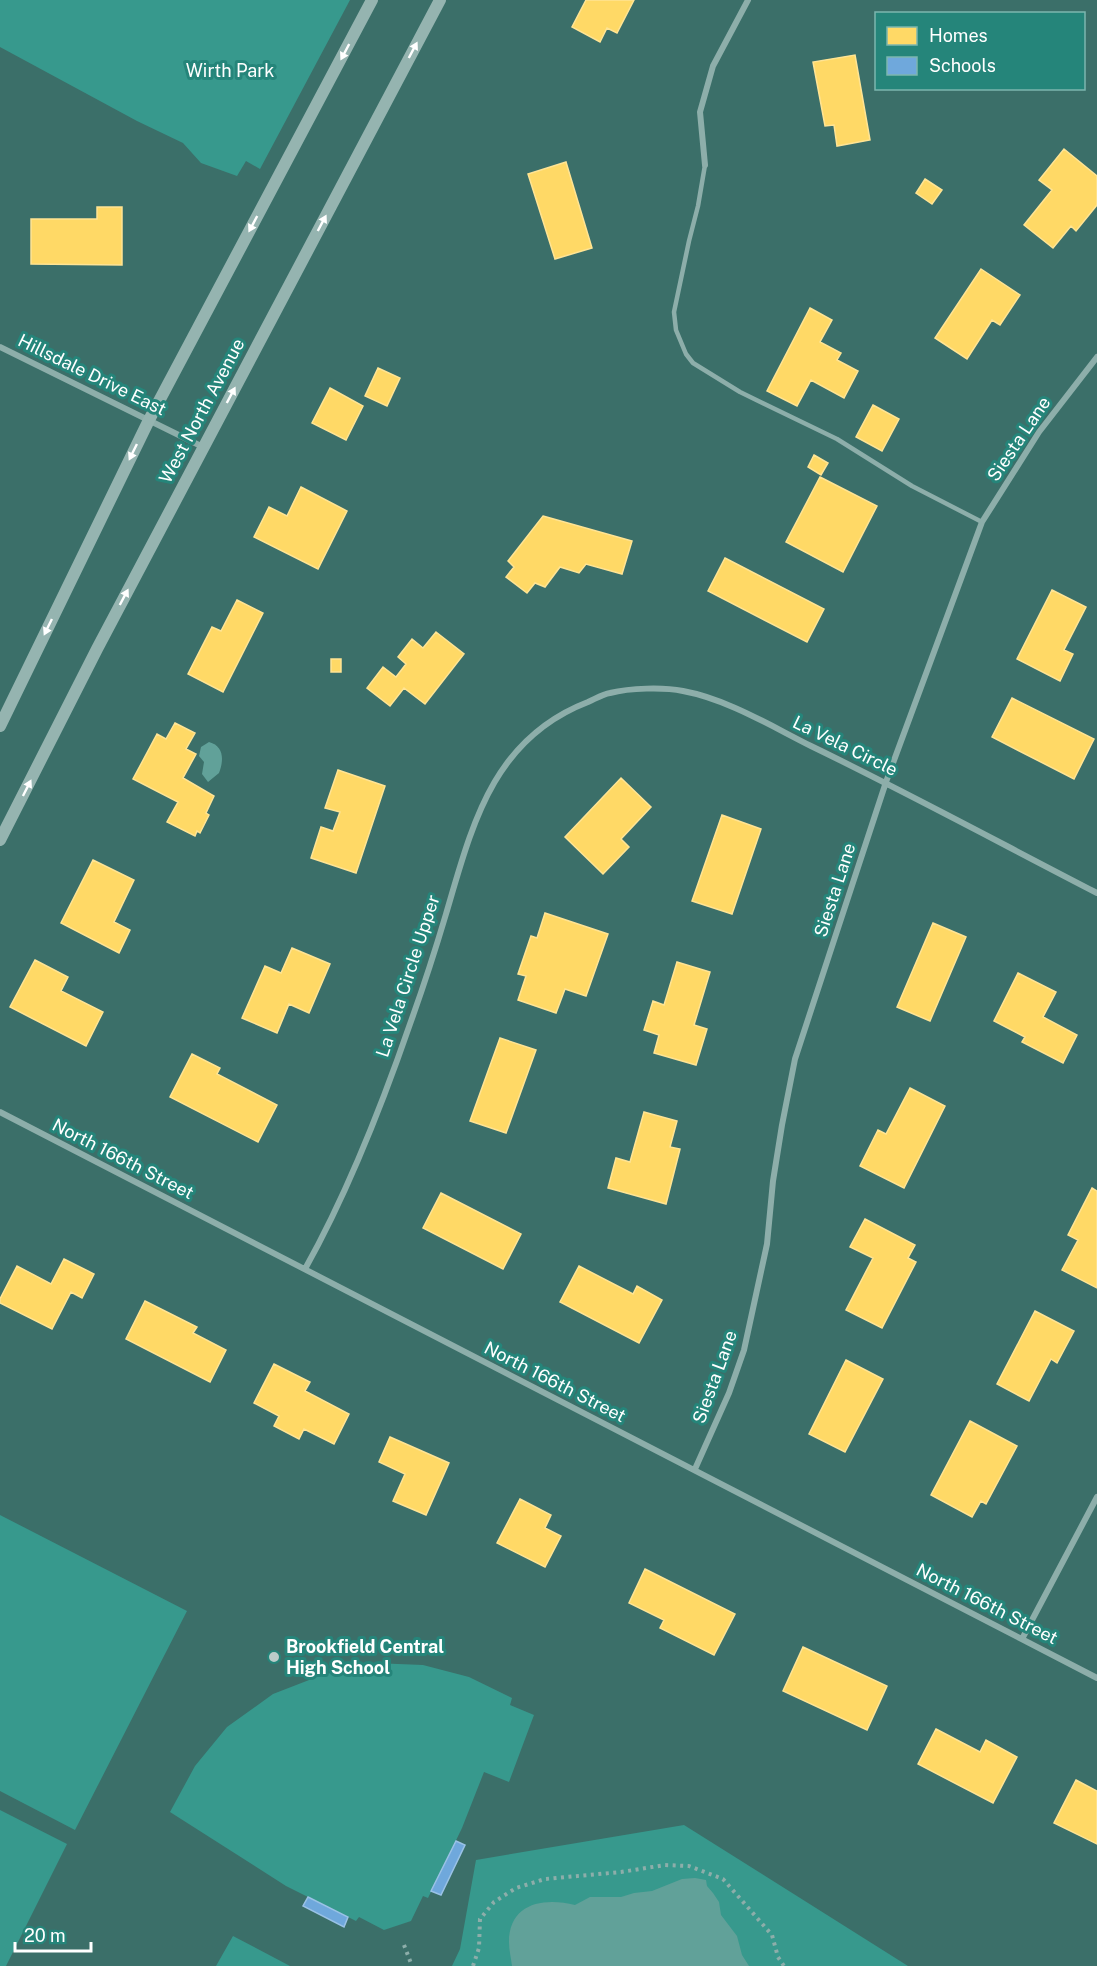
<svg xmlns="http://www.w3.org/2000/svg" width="1097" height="1966" viewBox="0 0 1097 1966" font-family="'Public Sans',sans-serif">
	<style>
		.green { fill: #37998d }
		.water { fill: #61a199 }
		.homes { fill: #ffd966; stroke: #ffe494; stroke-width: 1.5 }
		.schools { fill: #6fa8dc; stroke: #9ac2e6; stroke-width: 1.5 }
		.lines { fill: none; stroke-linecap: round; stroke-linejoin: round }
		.path { stroke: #8daeaa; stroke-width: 4; stroke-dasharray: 3 4.5; stroke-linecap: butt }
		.service { stroke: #8daeaa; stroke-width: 4.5 }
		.minor { stroke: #8daeaa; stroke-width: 6 }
		.secondary { stroke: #95b4b0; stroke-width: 12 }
		.oneway { fill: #fff }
		.poi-dot { fill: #bacdca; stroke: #25857a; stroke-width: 2 }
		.labels { text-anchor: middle; stroke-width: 6; stroke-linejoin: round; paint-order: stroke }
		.park-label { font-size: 18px; fill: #fff; stroke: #25857a }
		.street-label { font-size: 18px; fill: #fff; stroke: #25857a }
		.poi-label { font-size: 18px; font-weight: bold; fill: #fff; stroke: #25857a; text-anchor: start }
	</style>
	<rect width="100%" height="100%" fill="#3b6f69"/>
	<path class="green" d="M0,0h350l-90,169 -14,-8 -9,15 -36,-13 -18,-20 -46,-22 -137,-74z
		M0,1515l187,96 -112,219 -75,-39z
		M373,1663l50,2 46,12 43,21 -2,7 24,10 -25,67 -25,-10 -22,56 -34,70 -5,-2 -12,25 -27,9 -25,-13 -3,4 -70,-35 -116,-74 25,-46 32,-39 46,-33 49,-19z
		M0,1810l67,34 -61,122h-6z
		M684,1825l224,141h-456l8,-17 16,-89z
		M233,1936l57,30h-74z"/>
	<path class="water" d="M209,742c15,4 15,18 10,31l-11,9 -6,-8 2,-12 -5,-6 2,-9z
		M695,1878l11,2 1,6 6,7 6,9 2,13 16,21 5,19 7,11h-237c-1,-8 -3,-16 -3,-24 0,-39 35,-45 66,-37l15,-8h31l13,-4 18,-2 30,-12z"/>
	<path class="homes" d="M586,0h48l-17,33 -10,-5 -7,14 -28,-15z
		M855,55l15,85 -33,6 -3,-21 -9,1 -12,-64z
		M1064,149l33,27v29l-21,26 -5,-5 -18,22 -29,-23 28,-35 -13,-10z
		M566,162l26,86 -37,11 -27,-85z
		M925,179l17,11 -10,14 -16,-11z
		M97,207h25v58l-91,-1v-45h66z
		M981,269l39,26 -20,30 -8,-5 -25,39 -32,-21z
		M810,308l22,12 -12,22 21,11 -4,7 21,11 -14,27 -33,-18 -14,26 -30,-15z
		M378,368l22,10 -13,28 -22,-10z
		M330,388l33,18 -17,34 -34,-17z
		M873,405l26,14 -17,32 -26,-14z
		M814,455l14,8 -7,12 -13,-8z
		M820,477l57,29 -34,66 -57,-30z
		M301,487l46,24 -29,58 -64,-32 15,-30 18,9z
		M543,516l89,25 -10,33 -36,-10 -7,9 -19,-6 -15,20 -10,-4 -8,10 -21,-16 8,-10 -6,-6z
		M725,558l99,51 -17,33 -99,-51z
		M1052,590l34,17 -22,43 9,4 -13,27 -43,-22z
		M237,600l26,13 -40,79 -35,-18 24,-47 9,4z
		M436,632l28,22 -39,50 -21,-16 -14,18 -23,-18 16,-21 13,10 10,-13 -8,-7 14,-18 11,9z
		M331,659h10v13h-10z
		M1012,698l82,41 -20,40 -82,-42z
		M175,723l20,10 -9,16 10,5 -13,24 31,18 -8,17 3,2 -9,18 -3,-2 -2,5 -28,-14 11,-20 -45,-23 24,-45 9,5z
		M338,770l47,16 -29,87 -45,-15 10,-31 12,4 7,-19 -15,-4z
		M621,778l30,29 -30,32 8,8 -26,27 -38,-37z
		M722,815l39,14 -29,85 -40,-13z
		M93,860l41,20 -20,42 16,8 -11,23 -58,-30z
		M545,913l63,21 -22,62 -21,-7 -9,24 -38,-13 8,-24 -8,-2 13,-38 6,2z
		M933,923l33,14 -36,84 -33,-14z
		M292,948l38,16 -21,49 -20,-9 -12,29 -35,-15 23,-52 16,7z
		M35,960l33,17 -7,14 42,21 -17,34 -76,-39z
		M677,962l33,10 -16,53 13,4 -11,36 -42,-12 5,-18 -15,-5 9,-29 11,4z
		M1018,973l38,19 -13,25 34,18 -14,28 -41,-21 3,-5 -31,-16z
		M500,1038l36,12 -30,83 -36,-12z
		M192,1054l28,14 -3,6 60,31 -19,37 -88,-45z
		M910,1088l35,18 -41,82 -44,-22 18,-36 8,4z
		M644,1112l33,9 -7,26 10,2 -14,55 -58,-16 8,-30 14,4z
		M1092,1188l5,3v97l-35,-18 16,-30 -10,-5z
		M441,1193l80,41 -18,35 -80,-41z
		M865,1219l50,26 -7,13 8,4 -34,66 -36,-18 27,-52 -23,-11z
		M64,1259l30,15 -12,24 -11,-6 -19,37 -52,-26v-4l17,-33 34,18z
		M579,1266l54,28 4,-8 25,14 -23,43 -79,-41z
		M145,1301l52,26 -4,6 33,17 -16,32 -84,-43z
		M1035,1311l39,20 -17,32 -6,-4 -22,42 -32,-17z
		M846,1360l37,19 -38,73 -36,-18z
		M274,1364l36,18 -5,9 44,23 -15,30 -30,-15 -5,10 -25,-13 5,-10 -25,-13z
		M970,1421l47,25 -31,58 -5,-3 -9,16 -41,-22z
		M390,1437l59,26 -23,52 -33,-14 12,-27 -26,-12z
		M520,1499l31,16 -6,13 16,8 -16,31 -48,-24z
		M645,1569l90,45 -21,41 -54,-27 4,-8 -35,-17z
		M803,1647l84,39 -20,44 -84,-39z
		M936,1729l44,23 6,-12 31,17 -24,46 -75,-39z
		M1076,1780l21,11v53l-43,-21z"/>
	<path class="schools" d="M456,1841l9,4 -24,50 -10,-4z
		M308,1897l40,20 -4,10 -41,-21z"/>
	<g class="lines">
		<path class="path" d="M404,1945l8,21
			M473,1966l6,-18 1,-29 14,-17 22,-14 29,-9 76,-7 44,-7 24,1 34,13 49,56 6,22 6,9"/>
		<path class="service" d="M705,165l-7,41 -9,35 -15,71 2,18 10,24 7,9 47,29 97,47 75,47 70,36"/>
		<path class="minor" d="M705,165l-5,-53 13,-46 35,-66
			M0,347l203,100
			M0,1112l1097,566
			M305,1269c42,-75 77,-164 105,-245 13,-36 25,-73 36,-110 26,-88 46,-175 142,-212 7,-3 15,-8 22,-9 20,-5 53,-6 73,-2 44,8 88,35 128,55 97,47 191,98 286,147
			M695,1469l34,-76 15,-43 23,-106 6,-63 9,-56 13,-66 91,-277 96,-260 57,-90 58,-75
			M1022,1639l75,-142"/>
		<path class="secondary" d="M0,726l149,-306 223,-420
			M0,840l97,-191 343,-649"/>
	</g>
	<defs><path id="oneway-solid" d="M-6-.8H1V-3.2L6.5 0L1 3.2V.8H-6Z" transform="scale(1.5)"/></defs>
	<g class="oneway">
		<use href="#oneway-solid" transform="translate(413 50) rotate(-62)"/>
		<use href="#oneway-solid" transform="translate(345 52) rotate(118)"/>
		<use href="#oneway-solid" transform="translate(322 223) rotate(-62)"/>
		<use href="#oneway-solid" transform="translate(253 224) rotate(118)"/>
		<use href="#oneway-solid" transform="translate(231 395) rotate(-62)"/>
		<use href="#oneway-solid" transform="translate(133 452) rotate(116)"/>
		<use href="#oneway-solid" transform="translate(124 597) rotate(-62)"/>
		<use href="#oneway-solid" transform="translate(48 627) rotate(116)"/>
		<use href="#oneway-solid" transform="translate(27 788) rotate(-63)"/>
	</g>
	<circle class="poi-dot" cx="274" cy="1657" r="6"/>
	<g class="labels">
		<g class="park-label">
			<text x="230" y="77">Wirth Park</text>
		</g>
		<g class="street-label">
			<text transform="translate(92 375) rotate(26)" y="6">Hillsdale Drive East</text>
			<text transform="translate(202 411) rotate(-62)" y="6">West North Avenue</text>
			<text transform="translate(1019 439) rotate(-56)" y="6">Siesta Lane</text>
			<text transform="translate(845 746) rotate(26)" y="6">La Vela Circle</text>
			<text transform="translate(835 890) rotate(-72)" y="6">Siesta Lane</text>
			<text transform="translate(408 976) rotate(-72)" y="6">La Vela Circle Upper</text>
			<text transform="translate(123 1159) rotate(27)" y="6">North 166th Street</text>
			<text transform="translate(715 1377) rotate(-70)" y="6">Siesta Lane</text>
			<text transform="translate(555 1382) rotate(27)" y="6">North 166th Street</text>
			<text transform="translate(987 1604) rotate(27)" y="6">North 166th Street</text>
		</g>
		<g class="poi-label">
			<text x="286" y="1653">Brookfield Central<tspan x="286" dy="21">High School</tspan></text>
		</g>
	</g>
	<rect x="875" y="12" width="210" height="78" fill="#25857a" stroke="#7cb6af" stroke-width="1.5"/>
	<rect x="887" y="27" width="30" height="18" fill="#ffd966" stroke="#7cb6af" stroke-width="1.5"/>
	<text x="929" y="42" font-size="18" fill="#ffffff">Homes</text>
	<rect x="887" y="57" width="30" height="18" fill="#6fa8dc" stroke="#7cb6af" stroke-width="1.5"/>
	<text x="929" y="72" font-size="18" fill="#ffffff">Schools</text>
	<path d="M15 1942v9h76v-9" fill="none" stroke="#ffffff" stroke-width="3"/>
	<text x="24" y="1942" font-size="18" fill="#ffffff" stroke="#25857a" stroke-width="4.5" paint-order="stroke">20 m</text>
</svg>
